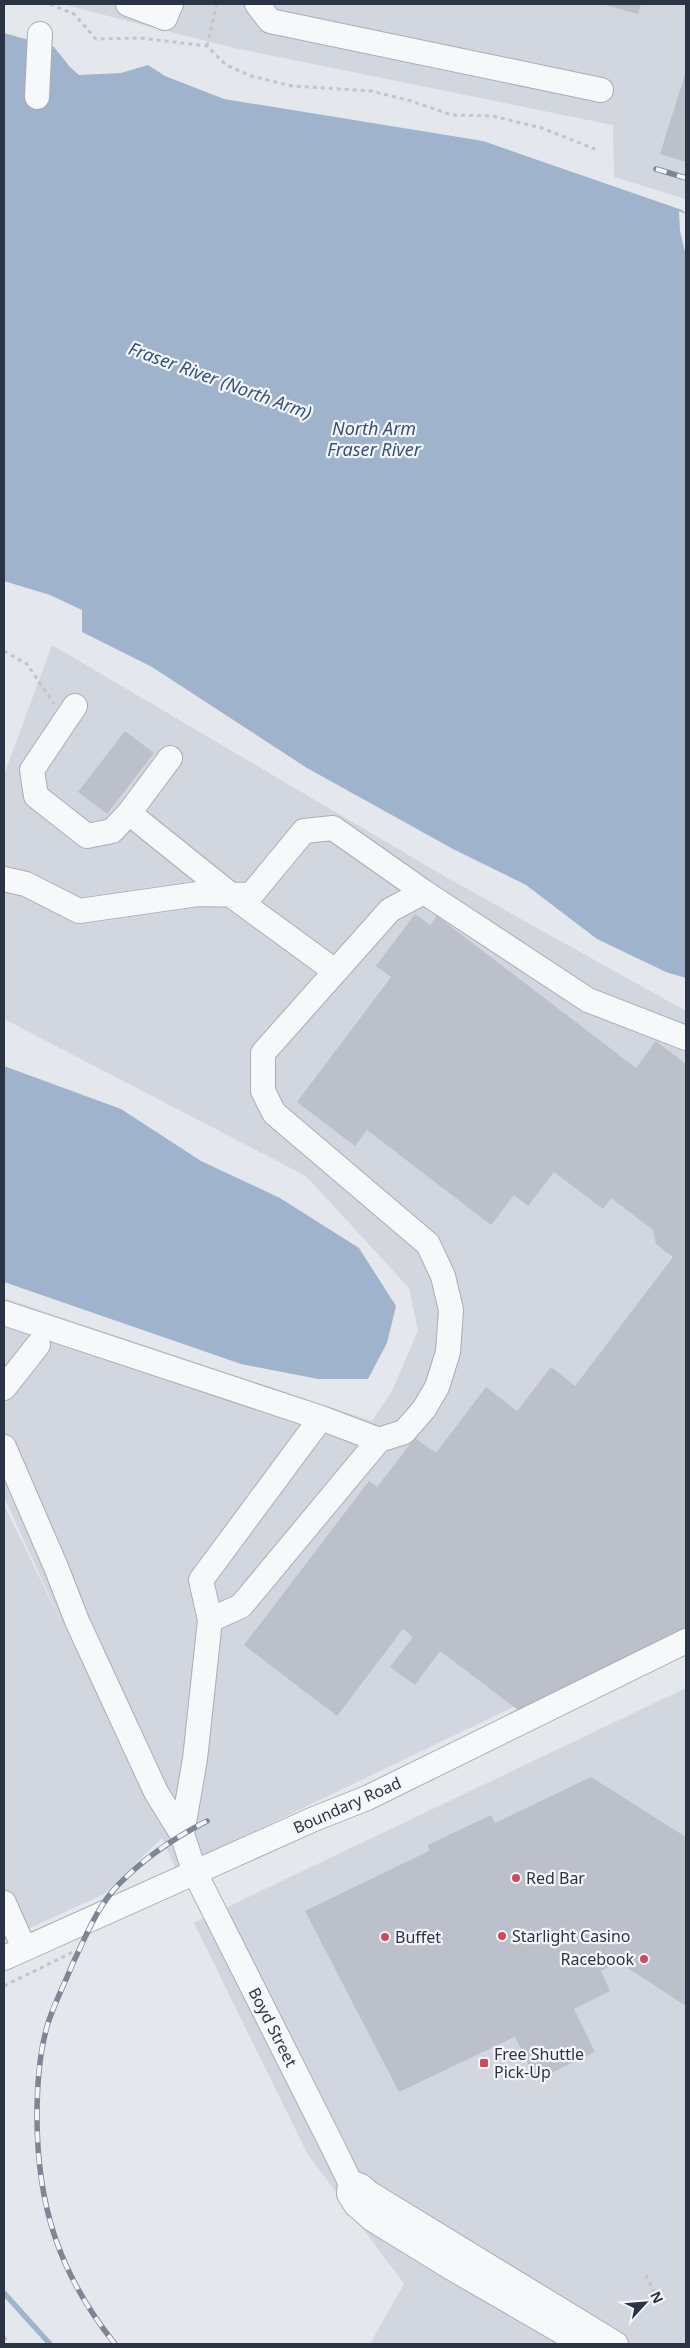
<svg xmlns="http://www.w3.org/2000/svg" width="690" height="2348" viewBox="0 0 690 2348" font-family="'Noto Sans',sans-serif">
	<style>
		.built { fill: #d2d6de }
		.water { fill: #9fb4cc }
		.pier { fill: #e4e7ec }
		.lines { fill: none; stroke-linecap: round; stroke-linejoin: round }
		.stream { stroke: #9fb4cc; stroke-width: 5.5 }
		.building { fill: #bbc0ca }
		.minor-casing { stroke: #a9aeb7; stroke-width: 26 }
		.path { stroke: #c2c5cb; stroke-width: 3; stroke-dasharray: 4 4; stroke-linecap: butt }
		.minor { stroke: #f7f8fa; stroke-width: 24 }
		.rail-casing { stroke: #7d8696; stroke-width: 5.5 }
		.rail { stroke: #f4f6f9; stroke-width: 4; stroke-dasharray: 11; stroke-linecap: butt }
		.poi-dot { fill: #d1495b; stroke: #f4f6f9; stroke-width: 2 }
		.labels { text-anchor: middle; stroke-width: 4.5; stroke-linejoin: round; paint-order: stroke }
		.street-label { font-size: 16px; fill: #2b3445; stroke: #f4f6f9 }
		.poi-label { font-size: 16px; fill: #2b3445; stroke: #f4f6f9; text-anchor: start }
		.water-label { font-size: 18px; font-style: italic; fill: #34527a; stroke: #f4f6f9 }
	</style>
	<rect width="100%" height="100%" fill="#e4e7ec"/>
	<path class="built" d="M61,4h625v195l-72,-22 -1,-52 -379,-77z
		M52,645l392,231 242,135v613l-510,245 -14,-31 -58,56 -100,46v-435l62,127 -62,-135v-199l368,123 20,-30 26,-60 -9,-43 -103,-112 -302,-157v-244z
		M686,1688v656h-316l34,-60 -97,-131 -113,-230z"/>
	<path class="water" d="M4,33l50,14 16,20 9,8 42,-2 27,-8 17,11 59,23 259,42 199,69 4,4v764l-20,-6 -69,-33 -71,-54 -73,-36 -146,-81 -155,-101 -70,-35v-22l-32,-15 -46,-14z
		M4,1066l117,43 80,52 79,37 79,50 37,58 -9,37 -19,36h-50l-77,-15 -237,-82z"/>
	<path class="pier" d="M679,211l7,3v42l-6,-25z"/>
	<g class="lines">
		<path class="stream" d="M4,2293l46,51"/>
	</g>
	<path class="building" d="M602,4h39l-3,10z
		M686,71v91l-26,-8z
		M125,731l29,22 -47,61 -29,-22z
		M415,914l15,11 7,-9 199,152 20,-27 30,23v566l-168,80 -78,-59 -25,34 -25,-18 23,-30 -10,-8 -66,87 -93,-71 125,-164 8,6 38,-49 21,15 50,-66 31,24 34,-44 24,19 98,-129 -17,-13 -3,-14 -42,-32 -8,11 -49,-37 -26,34 -14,-11 -23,30 -124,-95 -12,16 -58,-44 94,-125 -15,-11z
		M591,1777l95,60v169l-69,-45 -16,10 9,20 -36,18 21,43 -59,28 -21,-43 -116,55 -94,-181 124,-60 -1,-6 63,-30 4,8z"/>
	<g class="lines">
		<g class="minor-casing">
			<path id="minor" d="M128,4l37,14 6,-14
				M257,4l13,17 331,69
				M37,97l3,-63
				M75,706l-43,64 4,26 51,40 25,-5 17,-18 41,-55
				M129,813l102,82 104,76
				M4,879l22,5 53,27 119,-17 53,1 53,-64 29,-3 91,64
				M4,1313l317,105 58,22 25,-8 20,-23 13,-22 11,-35 3,-42 -8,-34 -15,-32 -154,-131 -11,-22v-38l127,-143 34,-18 164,108 98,38
				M4,1388l34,-43
				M321,1418l-120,162 9,40 -15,139 -13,75 13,39 137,272 18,37 -1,12 7,11 16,14 78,48 133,77
				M4,1447l52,120 21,54 79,171 26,42
				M210,1620l31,-14 138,-166
				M4,1903l20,45
				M4,1958l310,-139 53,-21 319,-157
				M350,2182l11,4 8,7 247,151"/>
		</g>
		<path class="path" d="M4,4h2
			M50,4l24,10 22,25 45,-1 66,8 19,19 25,11 41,10 79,5 40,10 41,14 40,1 50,12 53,21
			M207,46l10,-42
			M4,651l23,13 27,40
			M4,1986l71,-35
			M646,2275l9,19
			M4,2337l6,7"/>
		<use href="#minor" class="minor"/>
		<g class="rail-casing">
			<path id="rail" d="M656,169l30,9
				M115,2344c-56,-70 -78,-139 -78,-228 0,-31 2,-63 11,-93 7,-21 17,-40 25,-60 13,-27 24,-56 45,-78 26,-27 56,-47 89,-64"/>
		</g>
		<use href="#rail" class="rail"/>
	</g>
	<g class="poi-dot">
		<circle cx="516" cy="1878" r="5"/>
		<circle cx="502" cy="1936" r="5"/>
		<circle cx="385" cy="1937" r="5"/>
		<circle cx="644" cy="1959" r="5"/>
		<rect x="479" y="2058" width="10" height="10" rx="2.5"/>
	</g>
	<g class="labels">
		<g class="street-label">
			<text transform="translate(347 1805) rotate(-24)" y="6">Boundary Road</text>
			<text transform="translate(273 2027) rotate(63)" y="6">Boyd Street</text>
		</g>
		<g class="poi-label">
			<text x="526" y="1884">Red Bar</text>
			<text x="512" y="1942">Starlight Casino</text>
			<text x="395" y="1943">Buffet</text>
			<text x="634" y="1965" text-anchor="end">Racebook</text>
			<text x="494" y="2060">Free Shuttle<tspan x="494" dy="18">Pick-Up</tspan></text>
		</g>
		<g class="water-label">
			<text transform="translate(220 381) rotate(20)" y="6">Fraser River (North Arm)</text>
			<text x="374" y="435">North Arm<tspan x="374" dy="21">Fraser River</tspan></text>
		</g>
	</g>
	<rect width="690" height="2348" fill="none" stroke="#2b3445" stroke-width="10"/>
	<g transform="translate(645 2303) rotate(64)" stroke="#f4f6f9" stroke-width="4" paint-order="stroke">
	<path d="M0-4L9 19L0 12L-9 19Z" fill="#2b3445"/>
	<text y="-8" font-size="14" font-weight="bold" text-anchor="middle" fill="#2b3445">N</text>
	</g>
</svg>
